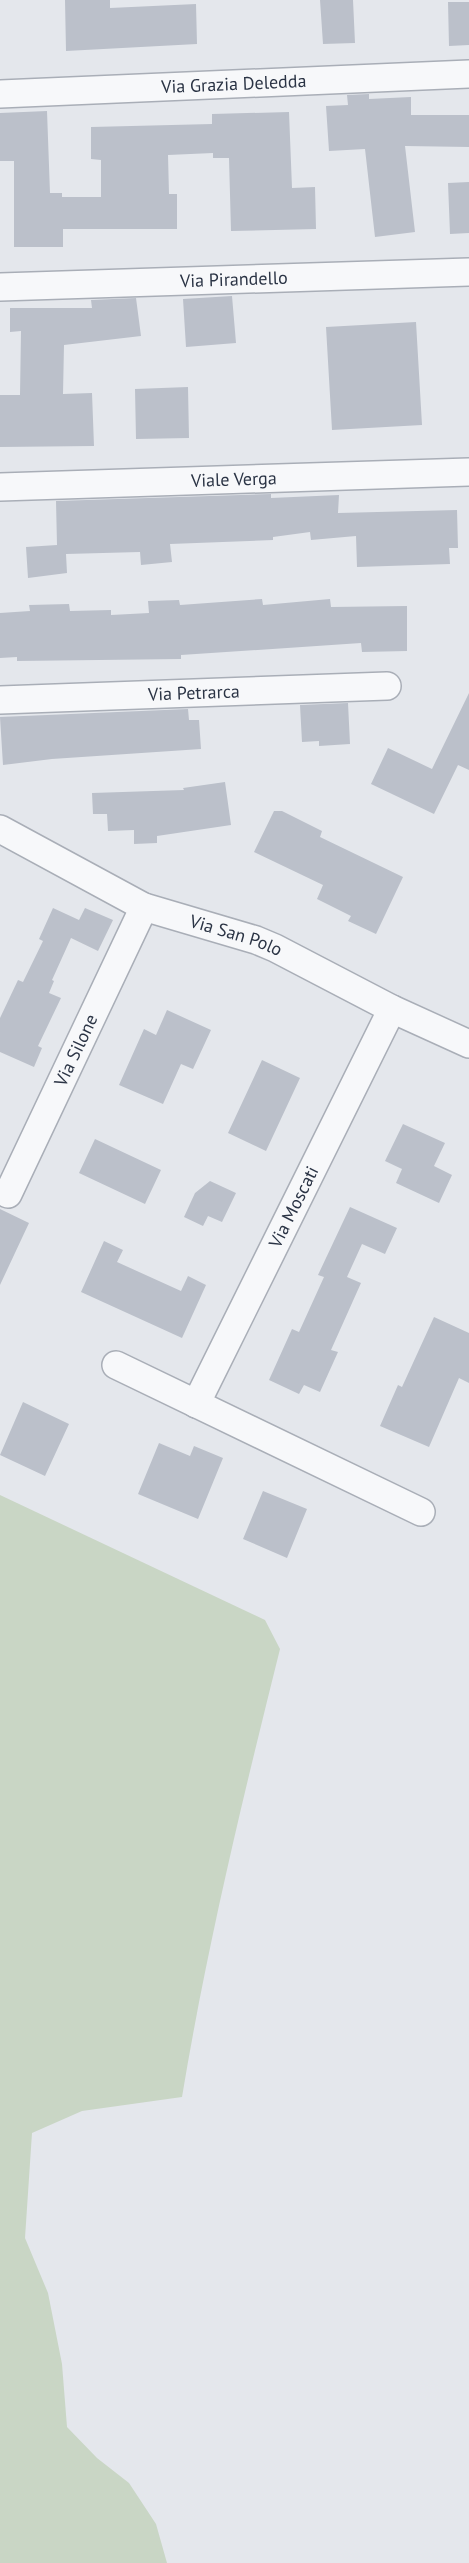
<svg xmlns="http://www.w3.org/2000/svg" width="469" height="2563" viewBox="0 0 469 2563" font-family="'PT Sans',sans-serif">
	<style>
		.green { fill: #c9d6c5 }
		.building { fill: #bbc0ca }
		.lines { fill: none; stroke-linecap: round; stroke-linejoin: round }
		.minor-casing { stroke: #a9aeb7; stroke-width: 30 }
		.minor { stroke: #f7f8fa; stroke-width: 27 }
		.labels { text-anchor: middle; stroke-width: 6; stroke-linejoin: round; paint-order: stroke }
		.street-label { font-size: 18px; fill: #2b3445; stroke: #f4f6f9 }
	</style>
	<rect width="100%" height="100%" fill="#e4e7ec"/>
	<path class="green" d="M0,1495l265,125 15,29c-37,148 -73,297 -98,448l-100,14 -50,22 -7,105 23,55 14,71 5,63 30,31 32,25 27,41 11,39h-167z"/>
	<path class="building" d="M65,0h45v8l86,-4 1,40 -131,7z
		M320,0h33l2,43 -32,1z
		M448,2h21v43l-20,1z
		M369,94v5l42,-2v18h58v32l-64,-1 10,86 -40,5 -10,-88 -36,2 -3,-45 22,-1 -1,-10z
		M47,111l3,82h12v4h39v-37l-10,-1v-32l121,-3v-10l77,-2 3,76 23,-1 1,42 -85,2 -2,-73h-16v-5l-45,2 1,39h8v35h-114v18h-49v-86h-14v-48z
		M469,182v51l-19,1 -2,-51z
		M232,296l4,47 -50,4 -3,-48z
		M136,298l5,38 -77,9 -1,49 29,-1 2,53 -94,1v-52h20l1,-64 -11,1v-24h82l-1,-8z
		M416,322l6,103 -90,5 -6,-103z
		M188,387l1,51 -53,1 -1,-50z
		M271,494v4l68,-3 -1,18 119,-3 1,38h-9l1,16 -93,3 -1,-31 -45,4 -1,-8 -37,5v3l-103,4 2,18 -31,3 -1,-13 -74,2 1,19 -39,5 -2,-31 31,-2 -1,-44z
		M262,599l1,6 67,-6 1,8 76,-1v45l-45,1 -1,-9 -180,12v4l-164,2v-4l-17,1v-45l30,-2 -1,-6 40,-1 1,7 41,-1v5l38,-2 -1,-12 31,-1 1,5z
		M469,693v77l-11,-5 -24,49 -63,-30 17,-36 44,21z
		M348,703l2,41 -31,2v-5l-17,1 -2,-37z
		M188,709l1,11h10l2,29 -149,10 -49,6 -3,-48z
		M225,782l6,43 -74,11v7l-23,1v-14l-26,1 -1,-17h-14l-1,-21 92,-3 -1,-2z
		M274,811h8l40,20 -2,6 83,40 -27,57 -28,-13 3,-5 -34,-17 6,-14 -69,-33z
		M53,908l26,12 6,-12 28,12 -15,31 -27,-13 -19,42 2,1 -5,12 12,5 -23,48 4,2 -8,19 -34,-15v-34l18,-38 5,2 20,-41 -4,-2z
		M167,1010l44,20 -18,39 -12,-5 -18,40 -44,-19 25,-56 12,6z
		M262,1060l38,18 -34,73 -38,-18z
		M403,1124l42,19 -11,23 18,9 -13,28 -43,-20 6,-14 -17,-8z
		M95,1139l66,31 -16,34 -66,-31z
		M210,1181l26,12 -14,29 -14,-6 -5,10 -19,-9 11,-24z
		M350,1207l47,21 -12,26 -23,-10 -15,33 14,6 -30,67 7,2 -18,40 -16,-7 -5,9 -30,-14 23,-51 7,3 25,-55 -6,-2z
		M0,1209l29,14 -29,62z
		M104,1241l19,9 -6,12 64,29 7,-15 18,9 -24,53 -101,-46z
		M434,1317l35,16v50l-10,-5 -30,69 -49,-21 18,-41 4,2z
		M23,1402l46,22 -24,52 -45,-21z
		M159,1443l31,13 4,-10 29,12 -25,61 -60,-25z
		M263,1491l44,18 -20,49 -44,-19z"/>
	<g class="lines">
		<g class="minor-casing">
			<g id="minor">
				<path id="s1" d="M0,94l469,-20"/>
				<path id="s2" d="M0,287l469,-15"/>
				<path id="s3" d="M0,487l469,-15"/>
				<path id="s4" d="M0,700l387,-14"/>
				<path id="s5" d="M0,829l144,78 112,33 19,8 117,61 77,35"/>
				<path id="s6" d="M8,1194l136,-287"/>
				<path d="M116,1365l305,147"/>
				<path id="s7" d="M196,1404l196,-395"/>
			</g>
		</g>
		<use href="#minor" class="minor"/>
	</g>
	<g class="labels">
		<g class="street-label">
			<text dy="6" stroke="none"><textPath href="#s1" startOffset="234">Via Grazia Deledda</textPath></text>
			<text dy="6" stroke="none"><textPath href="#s2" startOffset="234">Via Pirandello</textPath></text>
			<text dy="6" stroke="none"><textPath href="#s3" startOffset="234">Viale Verga</textPath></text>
			<text dy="6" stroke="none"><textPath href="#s4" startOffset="194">Via Petrarca</textPath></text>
			<text dy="6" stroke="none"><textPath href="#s5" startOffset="260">Via San Polo</textPath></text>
			<text dy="6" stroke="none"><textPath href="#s6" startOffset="159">Via Silone</textPath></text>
			<text dy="6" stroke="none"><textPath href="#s7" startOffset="220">Via Moscati</textPath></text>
		</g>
	</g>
</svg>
